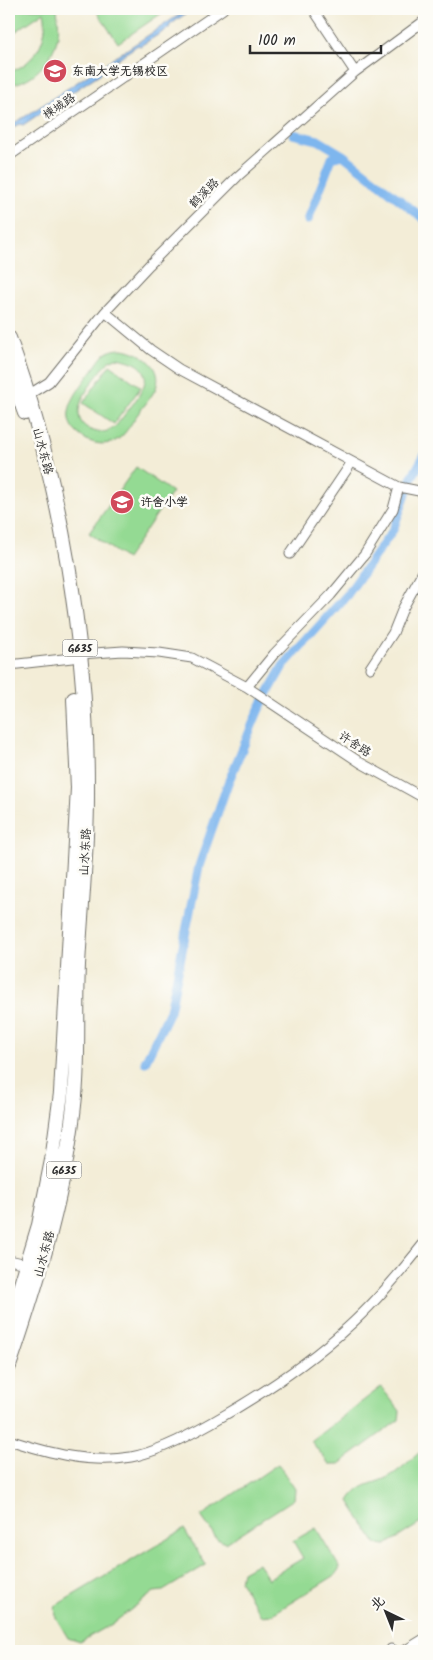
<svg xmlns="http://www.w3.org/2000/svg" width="433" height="1660" viewBox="0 0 433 1660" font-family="Kalam,'LXGW WenKai TC',sans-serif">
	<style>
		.green { fill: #94da93; stroke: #60825f; fill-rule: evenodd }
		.water { fill: #7eb6ee; stroke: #54708c }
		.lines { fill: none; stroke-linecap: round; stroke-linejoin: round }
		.canal { stroke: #7eb6ee; stroke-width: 9 }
		.minor-casing { stroke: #716f67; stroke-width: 11 }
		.tertiary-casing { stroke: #716f67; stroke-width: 13 }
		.trunk-casing { stroke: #716f67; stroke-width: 16 }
		.minor { stroke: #fff; stroke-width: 9 }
		.tertiary { stroke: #fff; stroke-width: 11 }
		.trunk { stroke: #fff; stroke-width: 14 }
		.labels { text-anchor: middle; stroke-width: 5; stroke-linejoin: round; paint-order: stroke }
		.shield { fill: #fdfcf7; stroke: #6a6a68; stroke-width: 1 }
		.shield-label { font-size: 11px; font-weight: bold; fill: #2b2b2b }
		.poi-label { font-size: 12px; font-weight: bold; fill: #2b2b2b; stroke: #fdfcf7; text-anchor: start }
		.street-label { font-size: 12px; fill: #2b2b2b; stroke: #fdfcf7 }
	</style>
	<rect width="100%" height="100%" fill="#fdfcf7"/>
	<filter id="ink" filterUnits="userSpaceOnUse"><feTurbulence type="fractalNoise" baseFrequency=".02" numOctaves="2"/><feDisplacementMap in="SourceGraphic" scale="10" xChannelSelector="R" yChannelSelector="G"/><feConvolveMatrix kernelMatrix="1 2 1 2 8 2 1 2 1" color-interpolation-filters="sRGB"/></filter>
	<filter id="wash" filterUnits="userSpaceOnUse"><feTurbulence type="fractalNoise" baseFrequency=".0096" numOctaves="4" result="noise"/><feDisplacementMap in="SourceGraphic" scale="20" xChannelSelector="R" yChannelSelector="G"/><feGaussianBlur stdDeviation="1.12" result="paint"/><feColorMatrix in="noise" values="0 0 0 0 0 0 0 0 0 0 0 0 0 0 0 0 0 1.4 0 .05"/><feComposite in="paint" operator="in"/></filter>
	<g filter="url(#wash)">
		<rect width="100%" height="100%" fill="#f3edd7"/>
		<path class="green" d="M9,9h48c1,10 3,21 0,31 -6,22 -25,42 -48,45v-13c25,-7 41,-34 35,-60l-35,24z
			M95,9h73l-50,34z
			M123,349c19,3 43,19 32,41 -5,9 -12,17 -18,25 -6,9 -13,22 -22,26 -10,5 -21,3 -30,-2 -31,-19 -11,-43 4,-64 5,-6 10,-16 16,-21 5,-4 12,-5 18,-5zM116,358c56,8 18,43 0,68 -7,6 -16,8 -25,4 -31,-15 6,-53 18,-69z
			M110,365l31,22 -27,37 -31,-21z
			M136,467l36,25 -46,67 -37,-26z
			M381,1387l19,24 -1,9 -60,44h-10l-18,-23z
			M424,1449v72l-38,24 -10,-1 -27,-43c10,-17 22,-16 37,-23 12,-5 27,-21 38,-29z
			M278,1464l17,25 -1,10 -68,44 -9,-4 -16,-23z
			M316,1528l24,40 -6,8 -63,39 -10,1 -21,-35 2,-9 16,-9 10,16 35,-21 -10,-17z
			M184,1529l22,36 -43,26 -9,1 -42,32 -32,18 -12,-4 -12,-20 -1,-12z"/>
		<path class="water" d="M188,9h9l-6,4 -3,-1 -18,13 -1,3 -29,18 -2,-1 -37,25v3l-30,20 -3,-1 -26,17v3l-19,13 -3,-1 -11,5v-3l20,-12z"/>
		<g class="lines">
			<path class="canal" d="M293,134l25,6 25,15
				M308,220l24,-62 11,-3 81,64
				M145,1062l25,-51 29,-145 29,-83 31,-74 24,-43 64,-71 46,-65 18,-51 13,-23"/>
		</g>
	</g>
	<g filter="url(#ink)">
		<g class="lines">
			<g class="minor-casing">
				<path id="minor" d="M313,9l42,63
					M9,156l214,-147
					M105,312l46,38 28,19 220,118 25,5
					M24,396l4,-1 21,-13 56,-70 44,-47 88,-88 118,-105 69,-51
					M290,554l62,-92
					M9,665l63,-7 8,-4 43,-3 36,2 33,5 55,29 114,76 63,35
					M370,668l23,-35 10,-25 21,-38
					M247,687l27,-33 57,-59 34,-41 28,-45 6,-22
					M9,1260l18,4
					M9,1440c40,13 80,24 122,17 27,-5 57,-21 80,-34 48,-27 97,-59 137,-96 28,-25 53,-55 76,-84
					M391,1649l4,2"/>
			</g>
			<g class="tertiary-casing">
				<path id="tertiary" d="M406,1651l18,-11"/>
			</g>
			<g class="trunk-casing">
				<path id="trunk" d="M9,338c52,142 79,308 78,459 0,56 -6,112 -9,168 -2,44 1,88 -3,131 -9,93 -36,182 -66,270
					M9,369l16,44
					M9,1324l30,-99 13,-65 9,-67 17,-305 -4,-89"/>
			</g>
			<use href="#minor" class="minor"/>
			<use href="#tertiary" class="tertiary"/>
			<use href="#trunk" class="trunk"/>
		</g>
	</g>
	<defs>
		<g id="university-disc" transform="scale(1.25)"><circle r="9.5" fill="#d1495b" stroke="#fdfcf7"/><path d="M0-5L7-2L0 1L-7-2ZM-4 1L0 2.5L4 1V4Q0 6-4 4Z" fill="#fff"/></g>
		<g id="school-disc" transform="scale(1.25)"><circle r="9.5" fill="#d1495b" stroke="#fdfcf7"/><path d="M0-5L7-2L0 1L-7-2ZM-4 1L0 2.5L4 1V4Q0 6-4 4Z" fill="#fff"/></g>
	</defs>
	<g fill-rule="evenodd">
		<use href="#university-disc" x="55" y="71"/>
		<use href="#school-disc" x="122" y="502"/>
	</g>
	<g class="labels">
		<g class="shield">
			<rect x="62.5" y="639.5" width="35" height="17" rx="4"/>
			<rect x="46.5" y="1161.5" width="35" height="17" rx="4"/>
		</g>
		<g class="shield-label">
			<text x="80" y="652">G635</text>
			<text x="64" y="1174">G635</text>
		</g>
		<g class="poi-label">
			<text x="72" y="75">东南大学无锡校区</text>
			<text x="140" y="506">许舍小学</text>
		</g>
		<g class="street-label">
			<text transform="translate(59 106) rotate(-34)" y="4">楝城路</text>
			<text transform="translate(204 193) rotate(-45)" y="4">鹤溪路</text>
			<text transform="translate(43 451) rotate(75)" y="4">山水东路</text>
			<text transform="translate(355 744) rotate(33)" y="4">许舍路</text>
			<text transform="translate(85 852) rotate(-87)" y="4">山水东路</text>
			<text transform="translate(44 1254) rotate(-75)" y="4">山水东路</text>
		</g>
	</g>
	<rect width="433" height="1660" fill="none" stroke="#fdfcf7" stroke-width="30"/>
	<g transform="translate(386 1612) rotate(317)" stroke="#fdfcf7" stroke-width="4" paint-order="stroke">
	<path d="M0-4L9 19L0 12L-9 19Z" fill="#2b2b2b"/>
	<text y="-8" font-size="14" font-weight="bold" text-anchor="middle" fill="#2b2b2b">北</text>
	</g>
	<path d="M250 45v8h131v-8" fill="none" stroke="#2b2b2b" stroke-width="2.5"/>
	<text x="258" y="45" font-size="15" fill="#2b2b2b" stroke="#fdfcf7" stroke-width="4" paint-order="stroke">100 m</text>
</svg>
